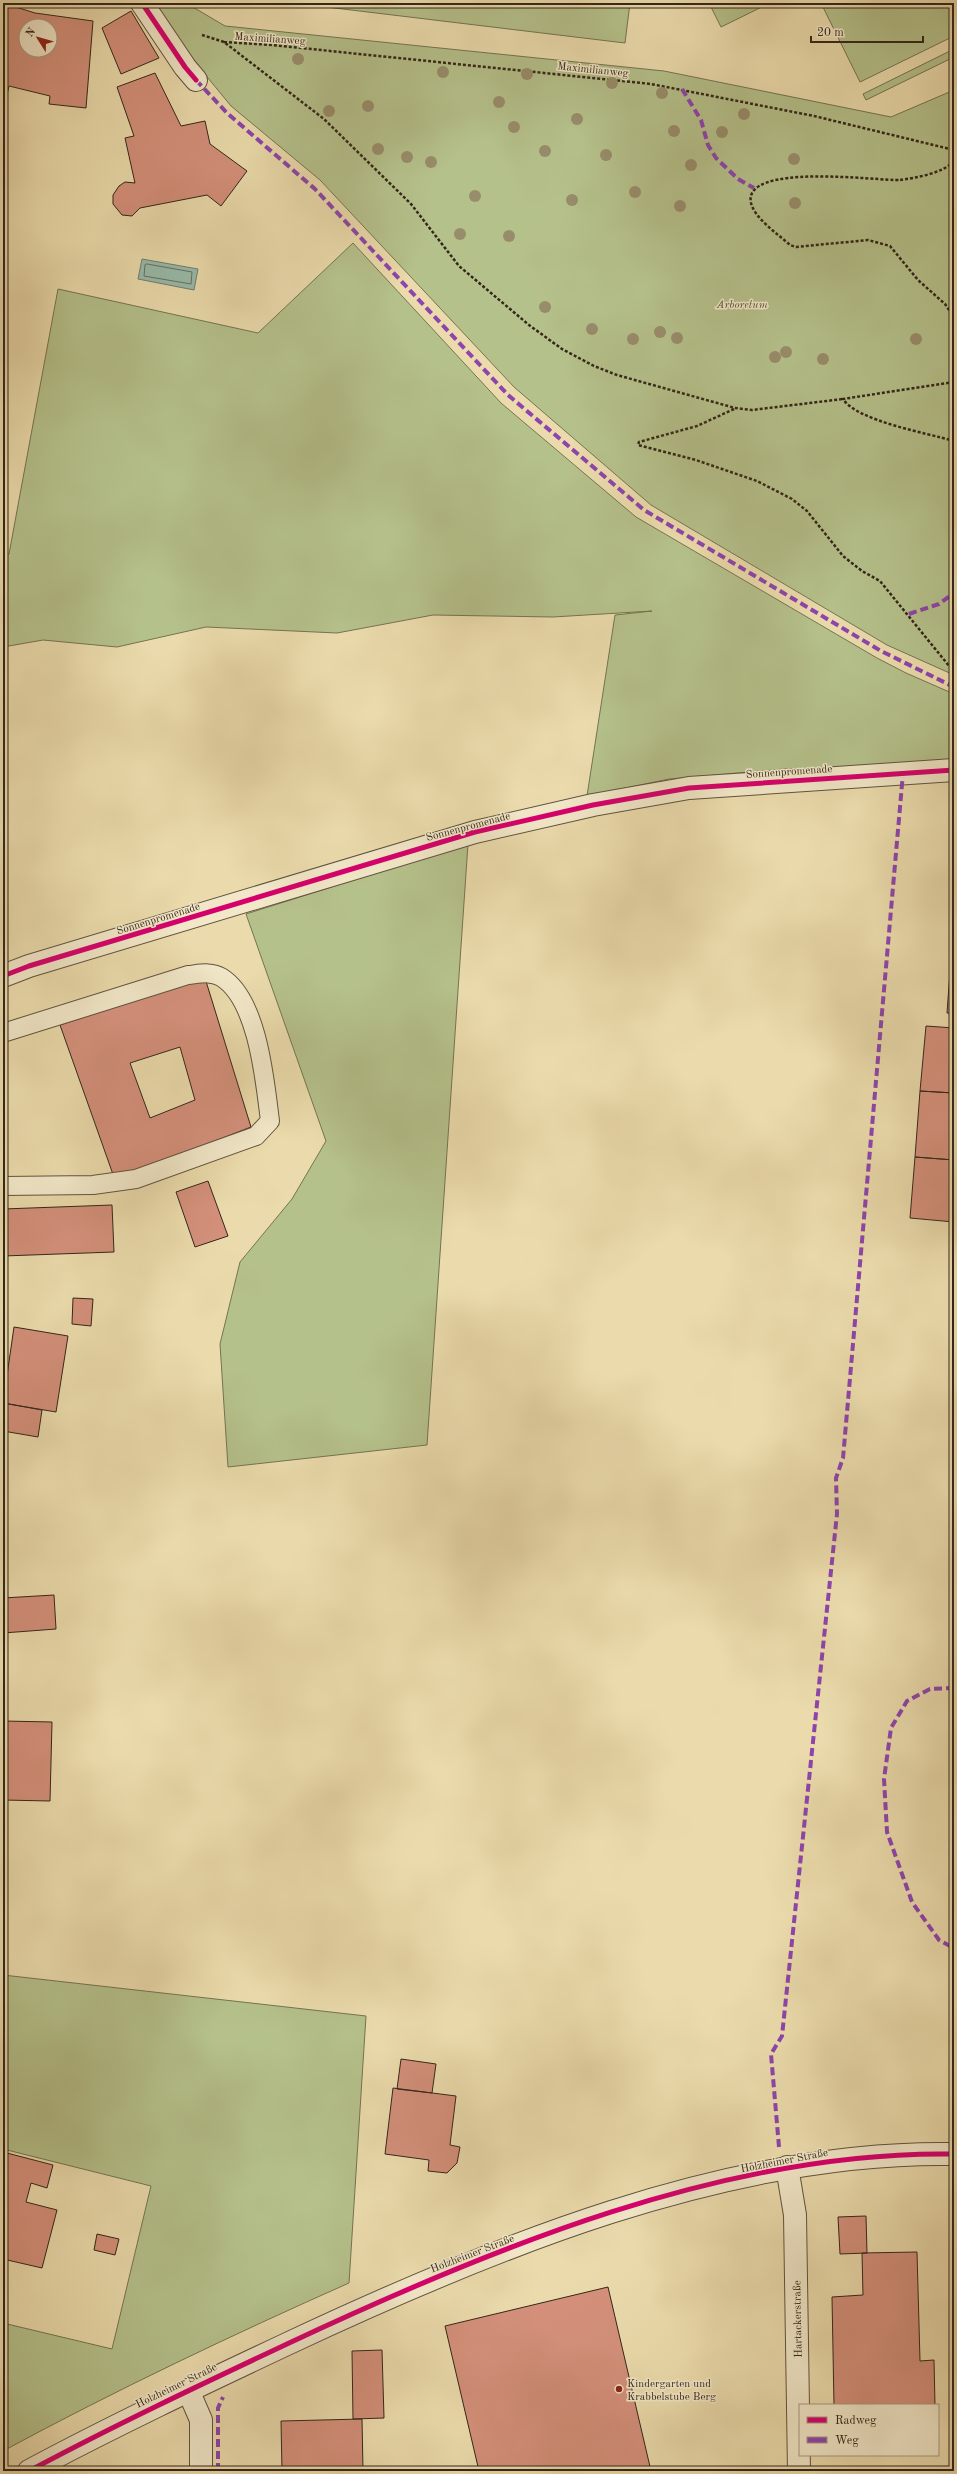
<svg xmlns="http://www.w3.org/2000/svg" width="957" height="2474" viewBox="0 0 957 2474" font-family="'Old Standard TT',serif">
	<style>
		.green { fill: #b5c18b; stroke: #747452 }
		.water { fill: #98bbab; stroke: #707f71 }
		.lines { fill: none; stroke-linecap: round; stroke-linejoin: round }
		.shore { stroke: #667062; stroke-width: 1 }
		.building { fill: #d4907b; stroke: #33261a; fill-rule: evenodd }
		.service-casing { stroke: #61533e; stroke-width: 20 }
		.minor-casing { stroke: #61533e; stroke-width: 24 }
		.tertiary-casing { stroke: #61533e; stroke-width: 24 }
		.path { stroke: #33261a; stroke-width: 2.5; stroke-dasharray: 3 2; stroke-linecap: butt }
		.service { stroke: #f2e8c9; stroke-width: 18 }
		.minor { stroke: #f2e8c9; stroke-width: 22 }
		.tertiary { stroke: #f2e8c9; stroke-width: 22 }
		.quiet { stroke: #8e44ad; stroke-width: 4; stroke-dasharray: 8 4; stroke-linecap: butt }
		.cycleway-casing { stroke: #f2e8c9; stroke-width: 8 }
		.cycleway { stroke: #d6006c; stroke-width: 5 }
		.tree { fill: #988d6b }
		.poi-dot { fill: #8f2418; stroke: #f2e8c9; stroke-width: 1.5 }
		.labels { text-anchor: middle; stroke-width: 3; stroke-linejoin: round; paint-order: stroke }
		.street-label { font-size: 11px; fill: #33261a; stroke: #f2e8c9 }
		.park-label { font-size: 11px; font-style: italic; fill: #544d36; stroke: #f2e8c9 }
		.poi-label { font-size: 11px; fill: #33261a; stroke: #f2e8c9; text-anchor: start }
	</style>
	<rect width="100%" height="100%" fill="#ebdbac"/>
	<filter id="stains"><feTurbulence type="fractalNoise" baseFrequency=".005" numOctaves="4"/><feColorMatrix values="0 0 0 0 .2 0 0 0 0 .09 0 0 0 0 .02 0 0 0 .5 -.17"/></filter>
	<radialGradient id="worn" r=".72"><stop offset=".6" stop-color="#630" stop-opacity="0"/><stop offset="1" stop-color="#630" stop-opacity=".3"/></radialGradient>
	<path class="green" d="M153,3h33l39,23 439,45 227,46 63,-27v585l-67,-30 -236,-140 -137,-118 -194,-207 -89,-74 -51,-62z
		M293,3h337l-5,40z
		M709,3h61l-49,24z
		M821,3h133v33l-94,46z
		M954,49v8l-88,43 -3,-6z
		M353,243l148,160 135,114 241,141 29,15 48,21v65l-79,8 -91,2 -115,10 -82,17 28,-181 37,-4 -99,6 -120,-2 -96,18 -131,-6 -89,20 -74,-7 -40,7v-93h6l49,-265 200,44z
		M468,844l-41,601 -199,22 -8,-123 20,-82 52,-63 34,-58 -80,-227z
		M3,1975l363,41 -17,267c-117,52 -233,107 -346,168v-128l109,26 39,-163 -148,-37z"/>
	<path class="water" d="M142,259l56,10 -4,21 -56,-11z"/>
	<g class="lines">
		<path class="shore" d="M147,264l45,8 -1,12 -47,-8 1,-11z"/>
	</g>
	<path class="building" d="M3,3l32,10 58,8 -7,87 -37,-4 1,-8 -41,-10 -2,9 -4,-1zM26,26h24v24h-24z
		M131,11l28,47 -38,16 -19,-46z
		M155,73l26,53 24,-5 5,23 37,27 -26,35 -14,-11 -67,13 -8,8 -10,-1 -9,-11v-9l6,-9 6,-4 10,1 -10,-45 9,-2 -17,-49z
		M952,944h2v70l-7,-1z
		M205,978l46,149 -136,53 -55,-155zM180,1047l15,53 -45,18 -20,-55z
		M926,1026l28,2v65l-34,-2z
		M920,1091l34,2v67l-39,-3z
		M915,1157l39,3v62l-44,-4z
		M208,1181l20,55 -33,11 -19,-55z
		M112,1205l2,47 -111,4v-47z
		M73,1298l20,1 -2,27 -19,-2z
		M14,1327l54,9 -12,76 -53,-9z
		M3,1403l39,7 -4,27 -35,-6z
		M54,1595l2,34 -53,4v-35z
		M3,1721l49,1 -2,79 -47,-1z
		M401,2059l35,5 -4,29 -35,-4z
		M393,2088l63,8 -6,49 10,2 -3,16 -10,10 -19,-2 1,-11 -44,-6z
		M3,2152l50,13 -6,23 -16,-5 -5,19 31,8 -15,58 -39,-9z
		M866,2216l1,37 -27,1 -2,-37z
		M97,2234l22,5 -4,16 -21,-5z
		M917,2252l3,109 14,-1 1,45h-101l-2,-108 31,-2 -1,-42z
		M608,2287l43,184h-172l-34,-145z
		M382,2350l2,68 -31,1 -1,-68z
		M362,2419l1,52h-81l-1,-50z"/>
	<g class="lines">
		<g class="service-casing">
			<path id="service" d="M3,1033l185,-58c11,-1 23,-4 33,2 37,22 44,105 49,144l-14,15 -120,43 -43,6 -90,1"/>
		</g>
		<g class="minor-casing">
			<path id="minor" d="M142,3l43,64 11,13
				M3,976l26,-10 446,-134 118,-27 96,-17 265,-18
				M787,2167l8,48 4,256
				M188,2390l13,30v51"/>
		</g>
		<g class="tertiary-casing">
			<path id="tertiary" d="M29,2471c84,-45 171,-86 258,-127 202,-95 441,-194 667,-190"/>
		</g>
		<path class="path" d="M202,35l22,7 100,77 87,85 48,62 70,59 33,24 32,17 23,9 118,33 17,2 91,-11
			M224,42l48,3 379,39 163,32 140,34
			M954,161c-10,12 -39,17 -54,19 -22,1 -158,-18 -149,23 4,16 27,31 39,42l6,2 72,-7 22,6 28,34 27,24 6,9 3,20
			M954,382l-111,17c14,22 84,34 111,42
			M734,409l-37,17 -58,16 -1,3 58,15 61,21 35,18 15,12 36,45 19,15 18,10 74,91"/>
		<use href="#service" class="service"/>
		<use href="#minor" class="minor"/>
		<use href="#tertiary" class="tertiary"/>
		<path class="quiet" d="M196,80l31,33 88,76 193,206 136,115 237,141 73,36
			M682,89l19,31 7,25 8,13 22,21 16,9
			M909,614l30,-10 15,-11
			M954,1688l-24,1 -23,12 -16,27 -7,51 3,53 25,70 27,38 15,8
			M779,2147l-8,-93 11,-18 55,-522 -1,-36 7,-20 60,-685
			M950,2189l4,-1
			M218,2471v-63l5,-11"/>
		<g class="cycleway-casing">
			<path id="cycleway" d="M142,3l43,64 11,13
				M3,976l26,-10 446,-134 118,-27 96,-17 265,-18
				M29,2471c84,-45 171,-86 258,-127 202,-95 441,-194 667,-190"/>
		</g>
		<use href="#cycleway" class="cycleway"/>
	</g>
	<g class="tree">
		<circle cx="298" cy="59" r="6"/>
		<circle cx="443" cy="72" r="6"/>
		<circle cx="527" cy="74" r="6"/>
		<circle cx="612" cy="83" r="6"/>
		<circle cx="662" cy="93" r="6"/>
		<circle cx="499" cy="102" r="6"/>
		<circle cx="368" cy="106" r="6"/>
		<circle cx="329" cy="111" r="6"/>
		<circle cx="744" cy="114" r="6"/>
		<circle cx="577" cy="119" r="6"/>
		<circle cx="514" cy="127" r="6"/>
		<circle cx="674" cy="131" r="6"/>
		<circle cx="722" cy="132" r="6"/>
		<circle cx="378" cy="149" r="6"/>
		<circle cx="545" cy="151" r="6"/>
		<circle cx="606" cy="155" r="6"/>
		<circle cx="407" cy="157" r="6"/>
		<circle cx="794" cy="159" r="6"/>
		<circle cx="431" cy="162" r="6"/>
		<circle cx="691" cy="165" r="6"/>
		<circle cx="635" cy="192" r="6"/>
		<circle cx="475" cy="196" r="6"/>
		<circle cx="572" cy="200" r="6"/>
		<circle cx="795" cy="203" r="6"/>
		<circle cx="680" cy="206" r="6"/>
		<circle cx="460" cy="234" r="6"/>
		<circle cx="509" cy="236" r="6"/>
		<circle cx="545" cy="307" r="6"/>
		<circle cx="592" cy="329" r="6"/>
		<circle cx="660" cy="332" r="6"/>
		<circle cx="677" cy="338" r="6"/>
		<circle cx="633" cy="339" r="6"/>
		<circle cx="916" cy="339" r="6"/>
		<circle cx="786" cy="352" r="6"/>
		<circle cx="775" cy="357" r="6"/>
		<circle cx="823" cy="359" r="6"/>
	</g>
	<circle class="poi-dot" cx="619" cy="2389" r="4"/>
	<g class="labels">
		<g class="street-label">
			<text transform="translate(270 38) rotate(4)" y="4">Maximilianweg</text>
			<text transform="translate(593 69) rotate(6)" y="4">Maximilianweg</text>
			<text transform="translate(789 771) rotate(-4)" y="4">Sonnenpromenade</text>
			<text transform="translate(468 826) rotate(-15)" y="4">Sonnenpromenade</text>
			<text transform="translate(158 918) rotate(-17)" y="4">Sonnenpromenade</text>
			<text transform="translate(784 2160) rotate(-11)" y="4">Holzheimer Straße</text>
			<text transform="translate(472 2253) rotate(-21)" y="4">Holzheimer Straße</text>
			<text transform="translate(797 2319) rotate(-91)" y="4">Hartackerstraße</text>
			<text transform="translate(176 2385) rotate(-26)" y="4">Holzheimer Straße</text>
		</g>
		<g class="park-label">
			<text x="742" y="308">Arboretum</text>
		</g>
		<g class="poi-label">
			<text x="627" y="2387">Kindergarten und<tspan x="627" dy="13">Krabbelstube Berg</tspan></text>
		</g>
	</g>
	<rect width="957" height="2474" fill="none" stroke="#ebdbac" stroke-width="16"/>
	<rect x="4" y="4" width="949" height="2466" fill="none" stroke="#33261a" stroke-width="2"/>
	<rect x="8" y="8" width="941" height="2458" fill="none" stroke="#33261a"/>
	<rect x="799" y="2404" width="140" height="52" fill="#f2e8c9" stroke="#a69a83"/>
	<rect x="807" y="2417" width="20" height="6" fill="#d6006c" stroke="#a69a83"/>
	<text x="835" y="2424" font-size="12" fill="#33261a">Radweg</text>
	<rect x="807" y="2437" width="20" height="6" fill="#8e44ad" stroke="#a69a83"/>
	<text x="835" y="2444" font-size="12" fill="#33261a">Weg</text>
	<g transform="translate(38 38) rotate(307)"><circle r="19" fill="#f2e8c9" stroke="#a69a83"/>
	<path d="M0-3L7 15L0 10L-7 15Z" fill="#8f2418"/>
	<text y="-6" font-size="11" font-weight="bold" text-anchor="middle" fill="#33261a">N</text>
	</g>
	<path d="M811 36v6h112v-6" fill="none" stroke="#33261a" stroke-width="2"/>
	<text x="817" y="36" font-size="12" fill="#33261a" stroke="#f2e8c9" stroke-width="3" paint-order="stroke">20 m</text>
	<rect width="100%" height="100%" filter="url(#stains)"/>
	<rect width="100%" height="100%" fill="url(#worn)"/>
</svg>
